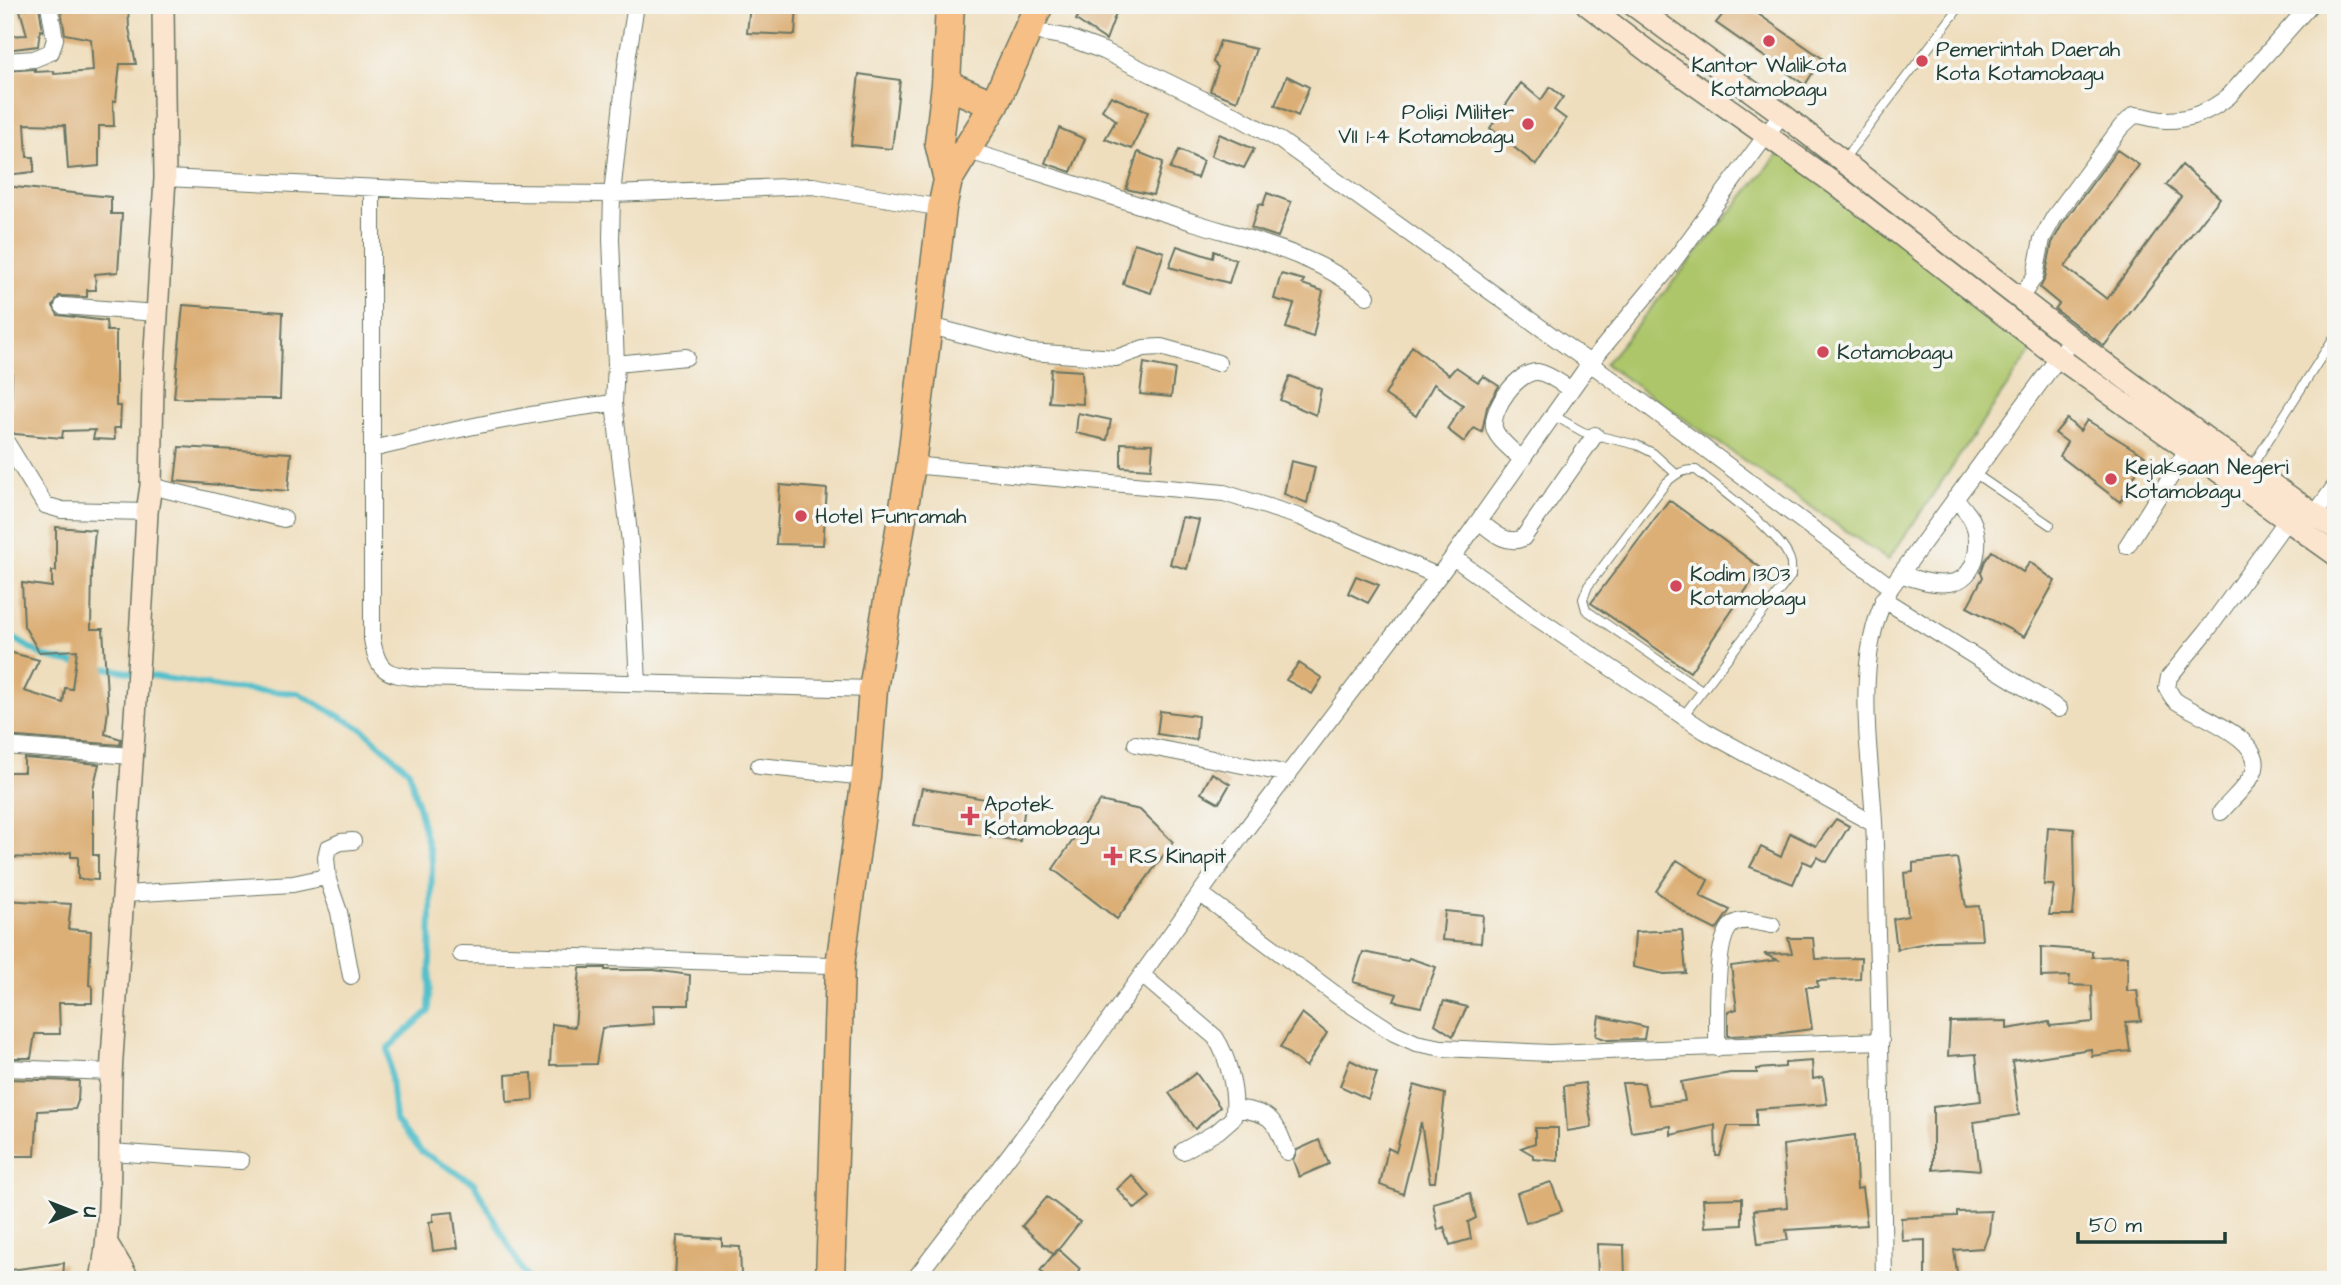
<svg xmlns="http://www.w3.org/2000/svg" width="2341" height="1285" viewBox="0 0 2341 1285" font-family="'Architects Daughter',sans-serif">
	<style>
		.green { fill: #adc66b; stroke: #668250; stroke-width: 2 }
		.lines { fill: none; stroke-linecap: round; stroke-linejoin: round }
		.stream { stroke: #52bfcb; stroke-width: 6 }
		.building { fill: #dcaf76 }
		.lane-casing { stroke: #687564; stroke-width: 10 }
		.street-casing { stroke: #687564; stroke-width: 18 }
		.secondary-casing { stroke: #687564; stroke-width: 24 }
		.highway-casing { stroke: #687564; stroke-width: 31 }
		.lane { stroke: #fff; stroke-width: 8 }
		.street { stroke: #fff; stroke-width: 16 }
		.secondary { stroke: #fbe5cf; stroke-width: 21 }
		.highway { stroke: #f5bf86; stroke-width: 28 }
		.poi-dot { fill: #d1495b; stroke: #f6f6f2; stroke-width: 2.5 }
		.labels { text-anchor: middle; stroke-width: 7; stroke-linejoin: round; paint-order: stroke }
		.poi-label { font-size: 21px; fill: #1f3d34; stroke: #f6f6f2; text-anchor: start }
	</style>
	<rect width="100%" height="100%" fill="#f6f6f2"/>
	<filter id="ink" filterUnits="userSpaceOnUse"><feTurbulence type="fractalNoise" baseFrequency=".0143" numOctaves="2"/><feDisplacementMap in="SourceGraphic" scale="14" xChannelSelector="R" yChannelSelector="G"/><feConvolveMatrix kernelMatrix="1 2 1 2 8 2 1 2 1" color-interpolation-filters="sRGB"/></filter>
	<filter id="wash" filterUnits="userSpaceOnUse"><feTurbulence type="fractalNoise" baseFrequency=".00686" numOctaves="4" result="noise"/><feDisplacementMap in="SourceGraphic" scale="28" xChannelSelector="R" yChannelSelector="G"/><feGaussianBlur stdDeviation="1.57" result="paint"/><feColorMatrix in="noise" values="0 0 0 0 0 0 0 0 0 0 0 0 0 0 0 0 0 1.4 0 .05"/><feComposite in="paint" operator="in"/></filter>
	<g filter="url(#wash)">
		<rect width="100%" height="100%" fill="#efdebd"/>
		<path class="green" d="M1781,151l258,189 -151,220 -283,-196z"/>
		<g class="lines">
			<path class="stream" d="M5,633l40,24 35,7
				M98,667l133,22 67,4 66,37 45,41 23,90 -3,150 -41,37 7,72 27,32 52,31 54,97"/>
		</g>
		<g id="blocks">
			<path class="building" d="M60,5h68l1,23 7,36h-16l-4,37h-3l1,25h-15v40l-31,3 -3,-44 -40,-1 2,33h7v15l-29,3v-104l30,-2v3l19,-1v3l39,-3 -2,-32 -26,-5z
				M750,5h47l-2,30 -48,-2z
				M1085,5h34l-13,35 -30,-20z
				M1730,5h15l77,53 -17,27 -89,-62z
				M39,6l4,25 -3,-1 -2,16 -33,4v-14l22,-1 -7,-25z
				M1220,41l36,8 -19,52 -27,-10 8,-24 -5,-5z
				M859,74l41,6 -8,69 -41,-4z
				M1287,76l22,11 -11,29 -23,-11z
				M1521,83l20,17 9,-13 13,10 -9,13 12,9 -30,46 -46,-37z
				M1111,96l37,16 -16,37 -27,-10 11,-19 -14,-10z
				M1059,128l26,11 -14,33 -26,-9z
				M1219,134l35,15 -10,19 -33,-12z
				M1179,150l24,11 -6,17 -27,-9z
				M2117,150l22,15 -74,102 42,32 74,-102 -15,-12 16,-20 38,33 -116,148 -49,-37 4,-5 -19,-16 5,-10 7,-35 11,-20z
				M1138,152l25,10 -10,33 -27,-6z
				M5,186l106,11v17h11l-4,58 -23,2 1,16h-9v7l-28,-1 -6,10 5,9 48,6 1,10h9v75h5l-1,22h-6l1,12 -22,-1 2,-9 -32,1 -1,7 -47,-4 -4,-3 1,-58 -7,2v-44h7v-26l-7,-47z
				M1267,193l24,9 -13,35 -27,-9 8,-24 4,1z
				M1134,243l30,9 -13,41 -28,-9z
				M1177,246l36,12 1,-7 22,9 -7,23 -60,-16z
				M1281,274l23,6 -2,4 21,7 -10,46 -27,-9 8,-24 -20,-5z
				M183,305l100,7 -3,87 -106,-1z
				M1412,346l37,29 7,-8 22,15 5,-6 16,10 -12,21 -5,25 -8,-4 -10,14 -17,-13 16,-24 -29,-21 -18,32 -31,-21z
				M1144,363l31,6 -4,28 -31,-3z
				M1051,369l31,2 1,33 -34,-2z
				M1290,376l31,13 -5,26 -36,-15z
				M1078,413l33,7 -4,20 -31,-7z
				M2067,419l13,12 7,-11 58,36 -25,46 -60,-46 7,-14 -12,-9z
				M1121,443l32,1 -2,25 -30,-2z
				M179,447l112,6 -3,38 -113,-10z
				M1291,461l24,6 -8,36 -23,-9z
				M780,485l47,4 -4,56 -47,-1z
				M1669,500l92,68 -71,104 -99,-69z
				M1182,517l17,3 -12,49 -17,-5z
				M56,527l39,3 -3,36 -1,63h12l5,81 -3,24 16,5 -1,6 -115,-9v-85l34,9 -15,31 39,12 2,-15 7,1 5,-39 -38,2 -15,-26 -2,-43 30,4v-16h4z
				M1992,551l31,21 7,-10 25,19 -31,56 -57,-30 16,-30 -2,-5 4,-11z
				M1356,576l23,9 -11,18 -20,-10z
				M1299,663l23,15 -10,16 -26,-14z
				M1160,711l38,5 -2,24 -39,-6z
				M24,758l75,6 -6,25v66h5v25l-20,-1v-22h-7v-5l-32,6 -34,-1v-85h19z
				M1212,773l18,11 -11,19 -18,-10z
				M922,788l103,18 -5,35 -106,-16z
				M1100,801l40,9 33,32 -56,77 -64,-50z
				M1836,819l13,7 -22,36 -10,-5 -5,8 -9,-4 -10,23 -43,-17 11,-20 20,10 9,-24 26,13z
				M2048,827l26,2 1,63 -2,23h-24l5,-30h-10z
				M1957,858l9,49 13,-1 3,34 -47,1 -38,8 -4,-30 15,-3 -4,-43 9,-1v-9z
				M1677,860l31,20 -8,16 30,14 -14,20 -24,-12 -36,-27z
				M5,900l66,4 -3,25 23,2 -2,54 3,1v17h-33l1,31h-25l-4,24h-26z
				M1445,911l38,4 -2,28 -39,-3z
				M1682,930l4,43 -22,1 -31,-7 2,-35z
				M1788,938h25l2,21 46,-1 -1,21 -43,2 1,6h-12l6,42 -37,5 -47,2v-24l9,-3 -6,-43 47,-6 -14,-6 28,-1z
				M2041,947l51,4v6l36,-1 -1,35 10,-1 4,31 -15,1 4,29 -38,5 -1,-7 -79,12 7,54 -45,7 6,48 -23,-2 -24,2v-63l48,-6 -5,-47 -28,2 2,-34 57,-1v8l42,-7 1,4 43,-4 -1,-36 -23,-1 1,-9 -29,1z
				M1363,952l44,9 2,-3 27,9 -15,40 -27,-6 3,-7 -44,-12z
				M580,968h25v2h49l36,5 -1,30h-36l1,19 -52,4 -6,36 -46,1 2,-41 23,3z
				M1444,1001l23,6 -14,29 -18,-12z
				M1302,1013l25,20 -21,34 -26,-20z
				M1599,1016l47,11 -2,12 -36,1 -12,-4z
				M1350,1060l27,13 -9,26 -28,-13z
				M1812,1061l1,18 10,-2 4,27 -71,5v17h-28l-8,30h-4l-1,-31 -44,10v-9l-40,6 -9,-49h22l5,22 36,-4 -4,-19 49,-9h27v-4l28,-2v-4z
				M532,1073l1,27 -26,2 -1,-27z
				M1196,1073l24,34 -25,22 -26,-36z
				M5,1079l74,2 -1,20 -3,8 -37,2 -3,45h-30z
				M1585,1083l7,44 -25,4 -3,-45z
				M1414,1085l31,9 -10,88h-5l-9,-60 -18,72 -23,-9 8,-37 8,4z
				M1535,1128h23v33l-25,-2v-4l-12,-7 14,-5z
				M1855,1135l2,54 5,-1 5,37 -81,5 2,10 -30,4 -4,-34 33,-3 -4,-62z
				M1319,1140l10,24 -30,13 -6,-17 4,-10z
				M1132,1175l18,22 -15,12 -18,-20z
				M1551,1182l11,29 -36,12 -9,-30z
				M1470,1193l6,25 -8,4 3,17 -21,6 -6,-18 -6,3 -5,-27z
				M1047,1197l33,25 -26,33 -32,-29z
				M1742,1198v27l-37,2 -2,-28z
				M1991,1211l-2,22 -6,15 -29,2 4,30h-33v-40l-23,1 -1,-23 56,-2v-4z
				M453,1212l5,36 -25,3 -4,-29 4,-1v-7z
				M677,1236l45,3v7l18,1 1,28h-20l1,5h-47z
				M1597,1244l27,1 1,35h-27z
				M1058,1249l22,20 -7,11h-23l-10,-9z
				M64,1263l-1,17h-52l-1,-10z"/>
		</g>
	</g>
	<g filter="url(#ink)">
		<use href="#blocks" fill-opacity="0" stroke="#687564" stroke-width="2"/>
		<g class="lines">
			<g class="lane-casing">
				<path id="lane" d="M1844,159l117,-154
					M1553,415l30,17 54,13 16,8 23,21
					M2250,469l86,-135
					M1974,473l76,52
					M1683,716l108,-140c0,-5 1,-12 -1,-16 -8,-26 -71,-72 -94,-90 -13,-1 -20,4 -30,13l-78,103 -5,13 3,11 116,80"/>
			</g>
			<g class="street-casing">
				<path id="street" d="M636,5l-10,61 -14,128 -1,45 5,125 -2,39 17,148 7,132
					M1027,30l39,7 38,14 127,62 50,28 309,222 301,224
					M5,61l29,-2 17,-7 4,-13 -6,-34
					M965,150c77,23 154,49 231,73 58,18 123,32 171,73
					M165,178l323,15 124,1 201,-8 129,22
					M372,189v450c6,35 15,35 48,39l453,11
					M2020,298l15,-22 7,-37 12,-22 67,-90 13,-12c11,0 22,6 33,5 23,0 45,-10 62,-24l81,-91
					M63,306l94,7
					M927,325l103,27 86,6 28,-10 17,-1 57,16
					M616,364l70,-7
					M5,440l40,65 17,5 85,2
					M372,449c81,-19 160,-37 242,-46
					M1522,460c-8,-9 -26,-21 -28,-33 -3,-18 24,-57 44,-55 11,2 24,12 33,18
					M911,465l313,28 76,24 138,59
					M151,486l133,33
					M2315,514l21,-29
					M1479,521c13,10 27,25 44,17l72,-103
					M2127,546l61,-97
					M1453,557l81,59 171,115 169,93
					M1900,574c15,5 32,11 49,9 28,-3 34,-41 23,-63 -4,-7 -11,-15 -17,-22
					M1883,599l176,110
					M1136,744l153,30
					M5,746l126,10
					M759,766l107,11
					M2221,812c10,-12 25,-25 32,-38 17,-34 -56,-58 -77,-73 -4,-3 -6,-8 -9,-13l2,-11 37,-45 81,-112
					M328,880l-2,-23 2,-9 13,-6 12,-1
					M124,894l169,-10 28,-6 7,2 11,32 12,64
					M1201,894l138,103 55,36 22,10 26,5 108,5 331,-12
					M461,954c127,2 253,9 379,11
					M1142,975l73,62c13,19 23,58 18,81l-15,13 -35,20
					M1717,1048c1,-24 -5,-115 18,-125 11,-5 25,0 37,2
					M5,1068l106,4
					M1235,1108c38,6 38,9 52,44
					M111,1152l130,9
					M914,1280l151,-198 176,-246 212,-279 137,-194 74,-89 118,-160
					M1884,1280c-2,-116 -3,-231 -7,-346 -1,-37 -1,-75 -3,-112 -4,-73 -22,-170 17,-235l181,-248"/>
			</g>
			<g class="secondary-casing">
				<path id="secondary" d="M1587,5l63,48 185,131 223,173 278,198
					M1633,5l149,109 290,225 139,103 125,87
					M108,1245l21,35
					M101,1280c14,-74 6,-148 11,-222 12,-182 26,-364 35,-546l4,-26 2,-102 12,-206 -2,-173"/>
			</g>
			<g class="highway-casing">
				<path id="highway" d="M946,84l48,21
					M948,180l46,-75 45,-100
					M830,1280l10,-315 26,-188 7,-88 38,-224 31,-257 6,-28 -9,-37 7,-59 4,-79"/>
			</g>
			<use href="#lane" class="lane"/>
			<use href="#street" class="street"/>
			<use href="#secondary" class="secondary"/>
			<use href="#highway" class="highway"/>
		</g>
	</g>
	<g class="poi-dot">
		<circle cx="1769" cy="41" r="7"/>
		<circle cx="1922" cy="61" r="7"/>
		<circle cx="1528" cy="124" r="7"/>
		<circle cx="1823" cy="352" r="7"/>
		<circle cx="2111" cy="479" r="7"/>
		<circle cx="801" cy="516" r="7"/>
		<circle cx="1676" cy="586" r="7"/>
		<path d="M966.5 805.5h7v7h7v7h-7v7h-7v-7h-7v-7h7z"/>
		<path d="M1109.5 845.5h7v7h7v7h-7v7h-7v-7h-7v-7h7z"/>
	</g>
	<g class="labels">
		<g class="poi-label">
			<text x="1936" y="56">Pemerintah Daerah<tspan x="1936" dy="24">Kota Kotamobagu</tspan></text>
			<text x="1769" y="72" text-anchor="middle">Kantor Walikota<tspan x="1769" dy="24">Kotamobagu</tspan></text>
			<text x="1514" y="119" text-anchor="end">Polisi Militer<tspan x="1514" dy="24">VII 1-4 Kotamobagu</tspan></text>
			<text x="1837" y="359">Kotamobagu</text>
			<text x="2125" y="474">Kejaksaan Negeri<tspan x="2125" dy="24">Kotamobagu</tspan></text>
			<text x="815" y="523">Hotel Funramah</text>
			<text x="1690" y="581">Kodim 1303<tspan x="1690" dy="24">Kotamobagu</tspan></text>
			<text x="984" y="811">Apotek<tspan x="984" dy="24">Kotamobagu</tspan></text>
			<text x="1129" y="863">RS Kinapit</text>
		</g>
	</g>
	<rect width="2341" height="1285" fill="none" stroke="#f6f6f2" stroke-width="28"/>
	<g transform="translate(74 1212) rotate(90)" stroke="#f6f6f2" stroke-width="5" paint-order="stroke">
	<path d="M0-5L12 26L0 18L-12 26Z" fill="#1f3d34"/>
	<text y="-10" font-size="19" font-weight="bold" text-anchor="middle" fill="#1f3d34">U</text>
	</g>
	<path d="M2078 1232v10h147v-10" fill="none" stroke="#1f3d34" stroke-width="3.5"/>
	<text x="2089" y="1232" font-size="21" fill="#1f3d34" stroke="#f6f6f2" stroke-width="5" paint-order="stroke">50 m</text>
</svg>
